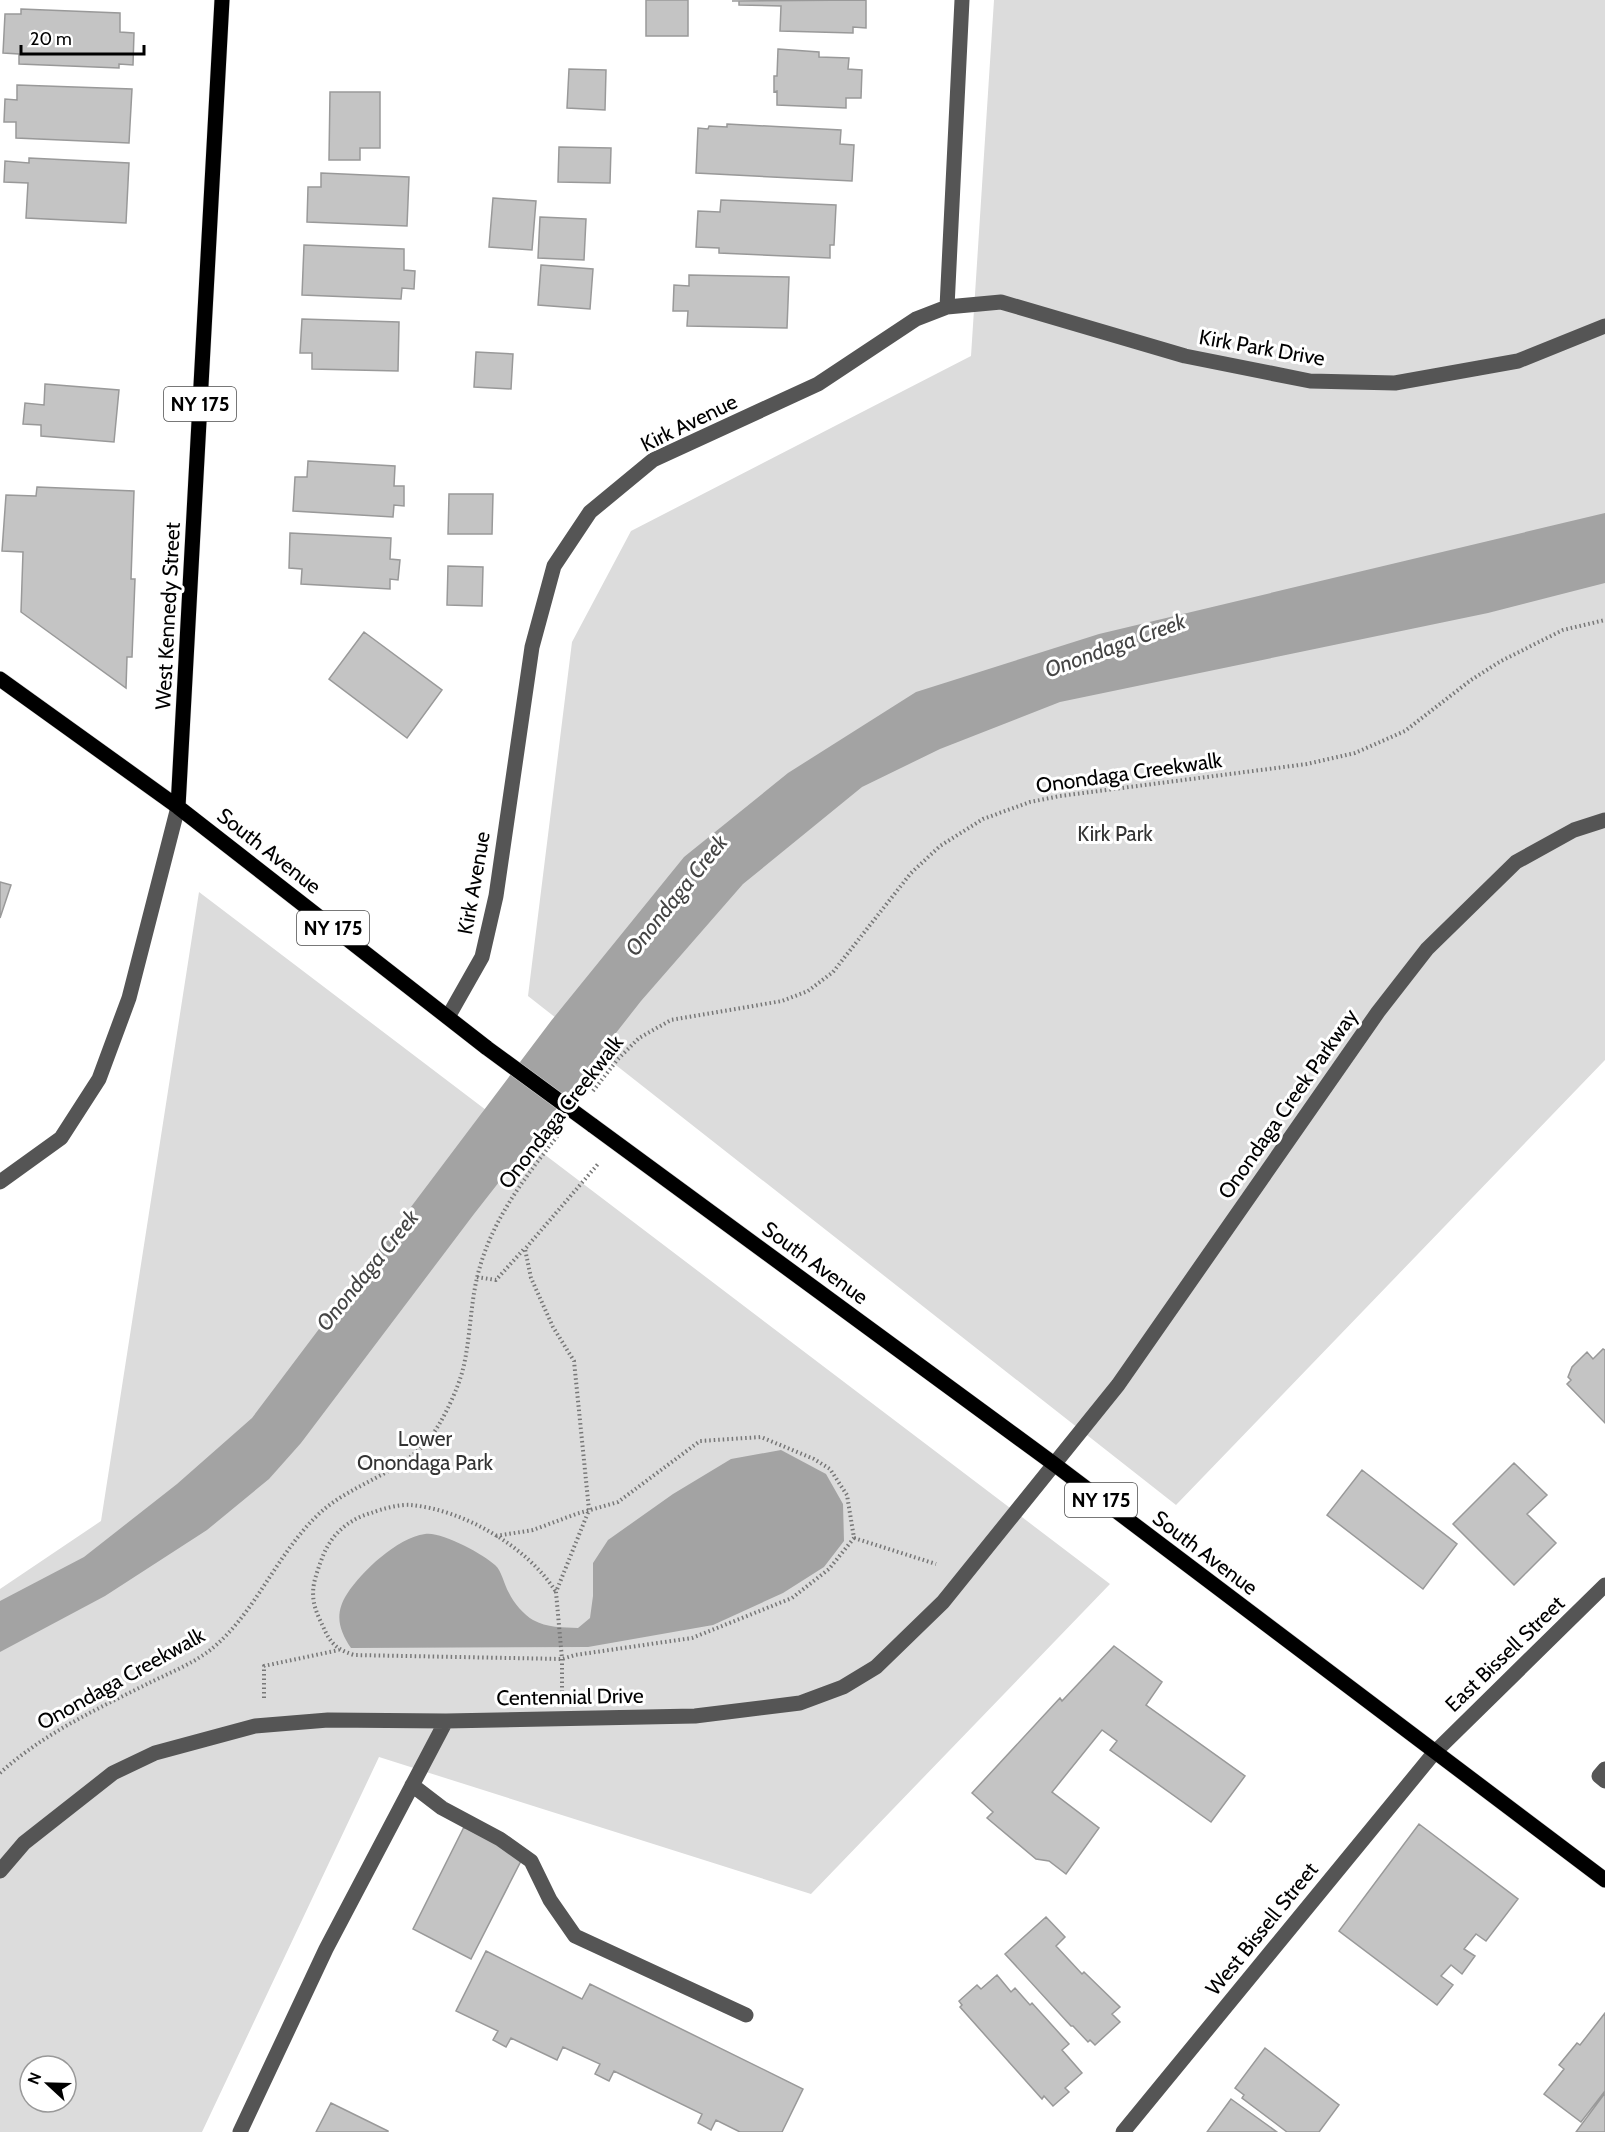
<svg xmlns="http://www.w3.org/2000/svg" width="1605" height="2132" viewBox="0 0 1605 2132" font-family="Cabin,sans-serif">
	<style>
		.green { fill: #dcdcdc; fill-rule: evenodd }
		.water { fill: #a3a3a3 }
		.building { fill: #c4c4c4; stroke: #999; stroke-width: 1.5 }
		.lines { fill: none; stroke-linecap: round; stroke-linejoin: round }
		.major-casing { stroke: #dbdbdb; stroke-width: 16 }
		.path { stroke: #777; stroke-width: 4; stroke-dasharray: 1.5 3; stroke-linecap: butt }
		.minor { stroke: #555; stroke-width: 15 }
		.major { stroke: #000; stroke-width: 15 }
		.major-bridge-casing { stroke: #dbdbdb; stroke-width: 16; stroke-linecap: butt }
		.major-bridge { stroke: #000; stroke-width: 15 }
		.labels { text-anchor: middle; stroke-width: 6; stroke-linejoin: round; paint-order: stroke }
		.shield { fill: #fff; stroke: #4c4c4c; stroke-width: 1.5 }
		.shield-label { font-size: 20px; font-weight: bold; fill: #000 }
		.street-label { font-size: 21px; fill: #000; stroke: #fff }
		.park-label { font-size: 21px; fill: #333; stroke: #fff }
		.water-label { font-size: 22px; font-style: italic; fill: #444; stroke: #fff }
	</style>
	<rect width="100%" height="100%" fill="#fff"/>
	<path class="green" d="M994,0h611v1060l-429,445 -648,-509 44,-354 59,-111 340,-175z
		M199,892l911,692 -299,310 -432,-137 -177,375h-202v-543l101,-68zM30,2066h36v36h-36z"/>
	<path class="water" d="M1605,513v70l-117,30 -428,89 -120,47 -78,38 -119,97 -102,117 -167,213 -173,229 -32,36 -62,51 -102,66 -105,56v-51l84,-44 93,-73 75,-66 299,-397 133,-164 104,-84 128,-81 183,-58z
		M781,1450l45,24 17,30 1,37 -20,26 -41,26 -70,32 -125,22 -237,1c-12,-18 -17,-34 -4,-54 15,-23 50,-56 78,-60 16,-3 58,20 70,31 7,6 9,20 14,28 4,9 16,23 24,27 14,8 30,7 45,8l12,-10 3,-22v-33l15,-23 65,-46 58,-35z"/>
	<path class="building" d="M646,0h42v36h-42z
		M866,0v28l-13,-1v6l-73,-2 1,-25 -42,-1v-4h-7z
		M21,9l99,4v19l14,1 -1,32 -14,-1v4l-100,-4v-10l-16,-1 2,-39h16z
		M778,49l41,3v5l30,1 -1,11 14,1 -1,28h-15v10l-69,-3v-14l-3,1v-16h3z
		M569,69l37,1 -1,40 -38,-2z
		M17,85l115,4 -3,54 -113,-5v-16h-12l1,-23 12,1z
		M330,92h50v56h-20v12h-31z
		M727,124l114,6 -1,14 14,1 -2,36 -156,-8 2,-45 10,1 1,-3 18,1z
		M559,147l52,1 -1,35 -52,-1z
		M29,158l100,5 -3,60 -100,-5 2,-35 -24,-1 1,-21 24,2z
		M321,173l88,4 -2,49 -100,-4 1,-35h13z
		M493,198l43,3 -4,49 -43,-3z
		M721,200l115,5 -2,40h-4v13l-111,-5v-5l-23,-1 2,-36 22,1z
		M540,217l46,2 -2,41 -46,-2z
		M304,245l100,4v21l11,1 -1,18 -12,-1 -1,11 -99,-4z
		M541,265l52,4 -3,40 -52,-4z
		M689,275l100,2 -2,51 -100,-2 1,-15h-15l1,-26 15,1z
		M302,319l97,3 -1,49 -86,-2v-16h-12z
		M476,352l37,2 -2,35 -37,-2z
		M45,384l74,6 -5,52 -73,-6v-11l-18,-1 2,-21 19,2z
		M308,461l87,5 -1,20h10v20l-10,-1 -1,12 -100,-6 2,-34h12z
		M37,487l97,4 -3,88h4l-3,78h-5l-1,31 -105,-76 2,-60 -21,-1 4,-56 30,1z
		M449,494h44l-1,40h-44z
		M290,533l101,5 -1,21 10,1 -2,20 -8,-1v10l-89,-5 1,-15 -13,-1z
		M448,566l35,1 -1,39 -35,-1z
		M364,632l78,58 -35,48 -78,-59z
		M0,882l11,3 -11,33z
		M1603,1349l2,1v73l-38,-39 4,-4 -3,-3 4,-10 15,-15 6,7z
		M1514,1463l33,32 -20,19 29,29 -42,42 -61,-61z
		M1362,1470l95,74 -34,45 -96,-74z
		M1114,1646l48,36 -16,23 99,71 -34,46 -101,-72 7,-9 -15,-11 -50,62 47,36 -33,46 -17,-13 -13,-2 -49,-41 6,-6 -21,-19 88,-95 2,3z
		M1419,1824l99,75 -32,42 -10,-7 -12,15 11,7 -13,18 -11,-9 -10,11 12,9 -16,20 -98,-74z
		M464,1827l59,30 -52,102 -58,-30z
		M1046,1917l19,20 -9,9 26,28 2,-2 36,35 -8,7 8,8 -25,23 -5,-5 -2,2 -15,-16h-2l-66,-72z
		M486,1951l96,48 8,-15 213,105 -21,43h-42l-24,-12 -5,10 -13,-7 4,-9 -88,-43 -5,10 -14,-7 5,-10 -37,-17 -6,13 -46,-22 -5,9 -13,-7 5,-9 -42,-20z
		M997,1975l14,17 4,-4 15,17 2,-2 37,41 -7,6 20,23 -17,15 4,4 -16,14 -9,-10 -2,3 -82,-92 2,-2 -3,-4 18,-16 4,4z
		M1605,2013v78l-24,31 -37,-28 20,-25 -5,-4 18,-22 3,2z
		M1265,2048l74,57 -20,27h-32l-45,-34 2,-3 -9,-7z
		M1605,2093v39h-29z
		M1231,2099l46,33h-70z
		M331,2103l57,28v1h-72z"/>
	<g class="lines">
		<g class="major-casing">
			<path id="major" d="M0,679l178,128 309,241
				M178,807l44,-807
				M592,1125l462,339 551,416"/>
		</g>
		<path class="path" d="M593,1091l25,-32 21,-21 32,-18 111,-19 26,-10 25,-19 78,-99 29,-27 43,-27 47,-17 30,-6 247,-32 48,-11 50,-22 66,-51 30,-19 62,-31 42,-10
			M477,1277l19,3 28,-31
			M496,1536l37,-6 43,-16 42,-12 82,-61 61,-4 53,22 16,10 17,26 7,43 -25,31 -37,29 -100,40 -117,17 -13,4 -208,-4c-23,-7 -25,-16 -35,-37 -10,-23 -6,-35 2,-57 8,-24 25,-41 50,-48 11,-4 28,-9 40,-8 53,5 117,42 145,87
			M854,1538l82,26
			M562,1692v-33l-6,-67 33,-82 -15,-149 -21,-34 -22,-49 -6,-29 73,-85
			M264,1698v-32l75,-16
			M0,1773c43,-39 95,-63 147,-89 22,-11 48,-21 67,-37 44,-38 64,-96 107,-135 32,-29 81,-39 109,-74 13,-17 28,-49 33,-69 8,-33 7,-67 16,-99 14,-52 47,-94 80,-136"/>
		<path class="minor" d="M947,307l54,-5 184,54 125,25 85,2 123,-22 87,-35
			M448,1017l34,-60 14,-61 36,-249 22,-81 36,-54 63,-52 165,-76 98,-65 31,-12 15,-307
			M0,1182l61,-44 38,-59 30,-81 49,-191
			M1605,1769l-6,7 6,5
			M412,1785l30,23 58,31 31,22 19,39 25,36 171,79
			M0,1871l24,-28 89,-70 42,-20 100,-27 73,-6 118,1 249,-5 105,-13 43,-16 33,-20 67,-65 175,-217 260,-373 49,-63 89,-87 58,-32 31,-10
			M240,2132l86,-183 120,-228
			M1123,2132l311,-379 171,-168"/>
		<use href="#major" class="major"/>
		<g class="major-bridge-casing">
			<path id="major-bridge" d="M487,1048l105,77"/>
		</g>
		<use href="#major-bridge" class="major-bridge"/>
	</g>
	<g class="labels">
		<g class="shield">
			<rect x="164" y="387" width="72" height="34" rx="4.5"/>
			<rect x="297" y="911" width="72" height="34" rx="4.5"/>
			<rect x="1065" y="1483" width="72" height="34" rx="4.5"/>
		</g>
		<g class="shield-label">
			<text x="200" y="411">NY 175</text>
			<text x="333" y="935">NY 175</text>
			<text x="1101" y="1507">NY 175</text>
		</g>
		<g class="street-label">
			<text transform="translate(1262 348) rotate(10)" y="7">Kirk Park Drive</text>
			<text transform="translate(689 423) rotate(-26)" y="7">Kirk Avenue</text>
			<text transform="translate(168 616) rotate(-87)" y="7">West Kennedy Street</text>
			<text transform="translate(1129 773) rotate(-8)" y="7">Onondaga Creekwalk</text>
			<text transform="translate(269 851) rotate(38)" y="7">South Avenue</text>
			<text transform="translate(474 883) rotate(-80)" y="7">Kirk Avenue</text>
			<text transform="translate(1288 1104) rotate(-55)" y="7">Onondaga Creek Parkway</text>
			<text transform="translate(561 1112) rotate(-52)" y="7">Onondaga Creekwalk</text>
			<text transform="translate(815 1263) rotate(36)" y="7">South Avenue</text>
			<text transform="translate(1205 1553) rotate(37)" y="7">South Avenue</text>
			<text transform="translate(1505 1654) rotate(-44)" y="7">East Bissell Street</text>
			<text transform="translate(121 1679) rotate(-29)" y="7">Onondaga Creekwalk</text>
			<text transform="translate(570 1697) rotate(-1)" y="7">Centennial Drive</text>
			<text transform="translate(1262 1929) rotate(-51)" y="7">West Bissell Street</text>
		</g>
		<g class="park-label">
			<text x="1115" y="841">Kirk Park</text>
			<text x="425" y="1446">Lower<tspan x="425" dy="24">Onondaga Park</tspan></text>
		</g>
		<g class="water-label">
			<text transform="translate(1115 645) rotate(-20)" y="8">Onondaga Creek</text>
			<text transform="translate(676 895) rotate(-51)" y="8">Onondaga Creek</text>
			<text transform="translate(367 1270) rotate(-51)" y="8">Onondaga Creek</text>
		</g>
	</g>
	<g transform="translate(48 2084) rotate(292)"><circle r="28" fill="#ffffff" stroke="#999999" stroke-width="1.5"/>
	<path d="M0-4.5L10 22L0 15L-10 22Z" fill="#000000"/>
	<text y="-9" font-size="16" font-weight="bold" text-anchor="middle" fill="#000000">N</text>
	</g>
	<path d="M21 45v9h123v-9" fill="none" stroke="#000000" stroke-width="3"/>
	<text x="30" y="45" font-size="18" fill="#000000" stroke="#ffffff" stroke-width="4.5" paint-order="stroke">20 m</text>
</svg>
